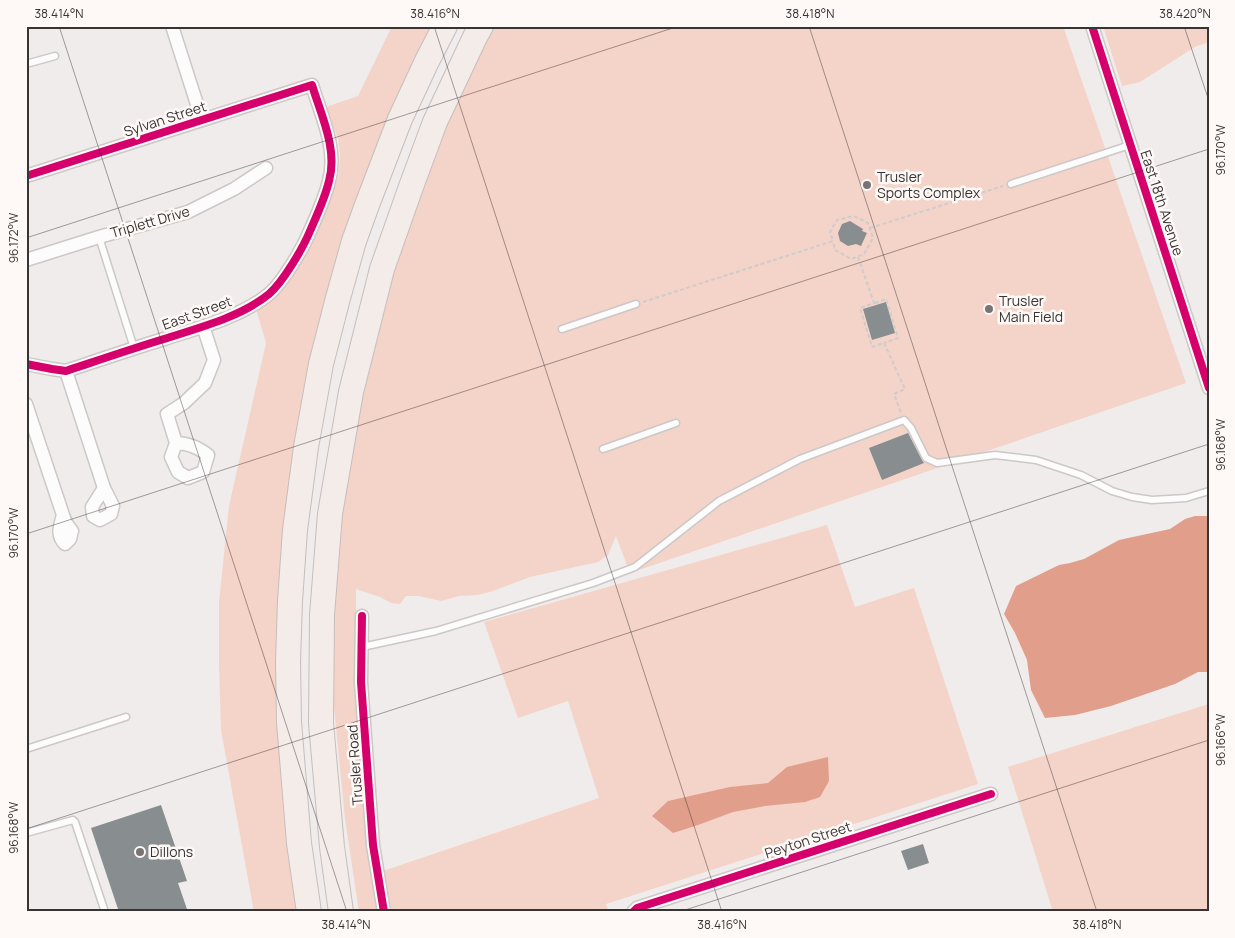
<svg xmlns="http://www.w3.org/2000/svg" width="1235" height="938" viewBox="0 0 1235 938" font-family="Manrope,sans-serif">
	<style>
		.green { fill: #f4d3c8 }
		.water { fill: #e19e8a }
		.building { fill: #888d8f }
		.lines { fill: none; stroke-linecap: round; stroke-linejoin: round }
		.lane-casing { stroke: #cbc8c7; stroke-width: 9 }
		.street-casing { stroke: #cbc8c7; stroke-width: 15 }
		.highway-casing { stroke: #c6bebc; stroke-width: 26 }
		.path { stroke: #cecccc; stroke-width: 2; stroke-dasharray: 4 2.5; stroke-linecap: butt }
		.lane { stroke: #fdfcfc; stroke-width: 6 }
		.street { stroke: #fdfcfc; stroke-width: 12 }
		.highway { stroke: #f3ece9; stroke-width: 24 }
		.cycleway-casing { stroke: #fef9f7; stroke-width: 11 }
		.cycleway { stroke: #d6006c; stroke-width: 8 }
		.ticks { fill: none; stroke: #373433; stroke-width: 1; stroke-opacity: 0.45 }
		.poi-dot { fill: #787473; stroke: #fef9f7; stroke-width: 2 }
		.labels { text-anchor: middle; stroke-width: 5; stroke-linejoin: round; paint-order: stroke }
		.street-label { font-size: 14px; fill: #373433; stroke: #fef9f7 }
		.poi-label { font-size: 14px; fill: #373433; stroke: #fef9f7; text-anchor: start }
		.neatline { fill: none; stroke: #373433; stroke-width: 2 }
		.ticks-label { font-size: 12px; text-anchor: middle; fill: #373433 }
	</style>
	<rect width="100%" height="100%" fill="#f0eceb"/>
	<path class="green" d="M392,26h40l-103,268 -47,486 15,132h-43l-33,-182 -2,-67v-61l10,-96 37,-163 -10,-34 55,-69 24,-54 4,-13 1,-19 -2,-15 -12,-32 32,-11z
		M493,26h570l123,357 -556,190 -14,-37 -8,19 -10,7 -68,15 -40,15 -13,3 -18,1 -18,5 -22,-5h-13l-6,8 -9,-1 -11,-6 -24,-8c0,76 2,152 9,228 2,32 8,64 14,95h-20l-14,-93 -11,-112 -2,-39v-36l9,-128 35,-182 63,-186z
		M1103,26h106v16l-14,5 -55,35 -18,4z
		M827,525l28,82 59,-19 64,196 -372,120 3,8h-217l-9,-41 216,-73 -31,-97 -50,17 -34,-96z
		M1209,704v208h-156l-45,-145z"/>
	<path class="water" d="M1195,516h14v156h-11l-23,12 -64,22 -36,9 -30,3 -14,-28 -4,-30 -12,-27 -11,-19 12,-28 43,-21 11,-2 14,-4 35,-19 51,-11 15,-10z
		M828,757l1,24 -9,16 -15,5 -40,4 -32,6 -35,13 -25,8 -21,-17 16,-15 62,-14 38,-4 19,-16z"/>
	<path class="building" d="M850,221l13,8 -1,2 5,2 -6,13 -5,-2 -8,2 -8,-5 -2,-8 4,-9z
		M886,302l9,31 -23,7 -9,-31z
		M908,433l14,27 2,3 -42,17 -13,-32z
		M161,805l26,76 -9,2 10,29h-69l-28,-84z
		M923,844l6,19 -21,7 -7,-19z"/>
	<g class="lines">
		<g class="lane-casing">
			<path id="lane" d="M26,64l29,-8
				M1011,184l119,-39
				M99,237l35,111
				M562,329l74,-25
				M603,449l73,-26
				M362,647l74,-16 157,-48 42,-16 84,-66 81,-42 104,-39 7,8 15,30 11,5 58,-8 41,5 45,15 31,16 20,6 20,3 34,-2 23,-7
				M26,749l100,-32
				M26,833l47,-13 2,2 30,90"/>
		</g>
		<g class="street-casing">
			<path id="street" d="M172,26l30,94
				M1092,26l117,362
				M26,176l286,-91c9,30 26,64 17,96 -4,17 -12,34 -19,50 -7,17 -27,51 -41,63 -28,23 -71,34 -105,45 -33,10 -65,21 -98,32l-14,-2 -26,-5
				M26,260l73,-23 89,-25 46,-23 32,-21
				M66,371l38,117 -12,19 1,9 7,4 11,-6 2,-8 -9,-18
				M26,404l37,111 3,8 6,8 -2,8 -5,5c-9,-9 -5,-18 -2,-29
				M176,443c14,1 21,4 32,12l-5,17 -15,6 -10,-6 -7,-15 5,-14 -9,-29 17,-11 21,-20 9,-23 -11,-34
				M362,616l-1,66 12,163 11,67
				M633,912l4,-4 354,-114"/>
		</g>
		<g class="highway-casing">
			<path id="highway" d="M309,912l-10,-69 -10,-121 -1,-60 2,-61 5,-71 11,-83 15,-83 17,-66 16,-57 13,-36 33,-86 27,-58 18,-35
				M341,912l-9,-65 -11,-124 1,-108 8,-101 21,-122 31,-123 30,-85 23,-62 40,-85 6,-11"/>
		</g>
		<path class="path" d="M870,228l133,-42
			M858,257l16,46 -14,5 12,39 12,-4 21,46 -11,5 7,19
			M643,302l190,-61 -3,-9 7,-12 17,-4 14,7 5,15 -9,16 -13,5 -16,-9 -2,-9
			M875,303l11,-4 12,39 -14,5"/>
		<use href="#lane" class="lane"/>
		<use href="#street" class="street"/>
		<use href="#highway" class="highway"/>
		<g class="cycleway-casing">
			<path id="cycleway" d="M1092,26l117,362
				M26,176l286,-91c9,30 26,64 17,96 -4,17 -12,34 -19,50 -7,17 -27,51 -41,63 -28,23 -71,34 -105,45 -33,10 -65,21 -98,32l-14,-2 -26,-5
				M362,616l-1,66 12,163 11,67
				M633,912l4,-4 354,-114"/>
		</g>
		<use href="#cycleway" class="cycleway"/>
	</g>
	<path class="ticks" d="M59,26l288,886M434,26l288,886M809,26l288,886M1184,26l25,75M26,238l653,-212M26,534l1183,-385M26,829l1183,-385M679,912l530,-172"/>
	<g class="poi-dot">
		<circle cx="867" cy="185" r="5"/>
		<circle cx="989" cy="309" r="5"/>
		<circle cx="140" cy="852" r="5"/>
	</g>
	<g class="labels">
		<g class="street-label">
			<text transform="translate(165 119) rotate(-18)" y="5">Sylvan Street</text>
			<text transform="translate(1162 203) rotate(72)" y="5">East 18th Avenue</text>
			<text transform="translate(150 222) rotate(-16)" y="5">Triplett Drive</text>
			<text transform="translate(197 313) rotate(-20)" y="5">East Street</text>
			<text transform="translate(355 765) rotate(-94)" y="5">Trusler Road</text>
			<text transform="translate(808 840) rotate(-18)" y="5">Peyton Street</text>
		</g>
		<g class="poi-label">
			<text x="877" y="182">Trusler<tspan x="877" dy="16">Sports Complex</tspan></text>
			<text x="999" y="306">Trusler<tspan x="999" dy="16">Main Field</tspan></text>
			<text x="150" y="857">Dillons</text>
		</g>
	</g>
	<rect width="1235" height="938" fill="none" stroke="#fef9f7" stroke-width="55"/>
	<rect x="28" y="28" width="1180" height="882" class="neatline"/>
	<g class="ticks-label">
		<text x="59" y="18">38.414°N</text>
		<text x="435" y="18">38.416°N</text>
		<text x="810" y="18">38.418°N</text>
		<text x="1185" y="18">38.420°N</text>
		<text transform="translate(1221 150) rotate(-90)" y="4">96.170°W</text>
		<text transform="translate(14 238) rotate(-90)" y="4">96.172°W</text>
		<text transform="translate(1221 445) rotate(-90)" y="4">96.168°W</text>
		<text transform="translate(14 533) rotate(-90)" y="4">96.170°W</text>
		<text transform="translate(1221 740) rotate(-90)" y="4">96.166°W</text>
		<text transform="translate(14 828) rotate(-90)" y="4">96.168°W</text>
		<text x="346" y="929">38.414°N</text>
		<text x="722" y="929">38.416°N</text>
		<text x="1097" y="929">38.418°N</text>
	</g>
</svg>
